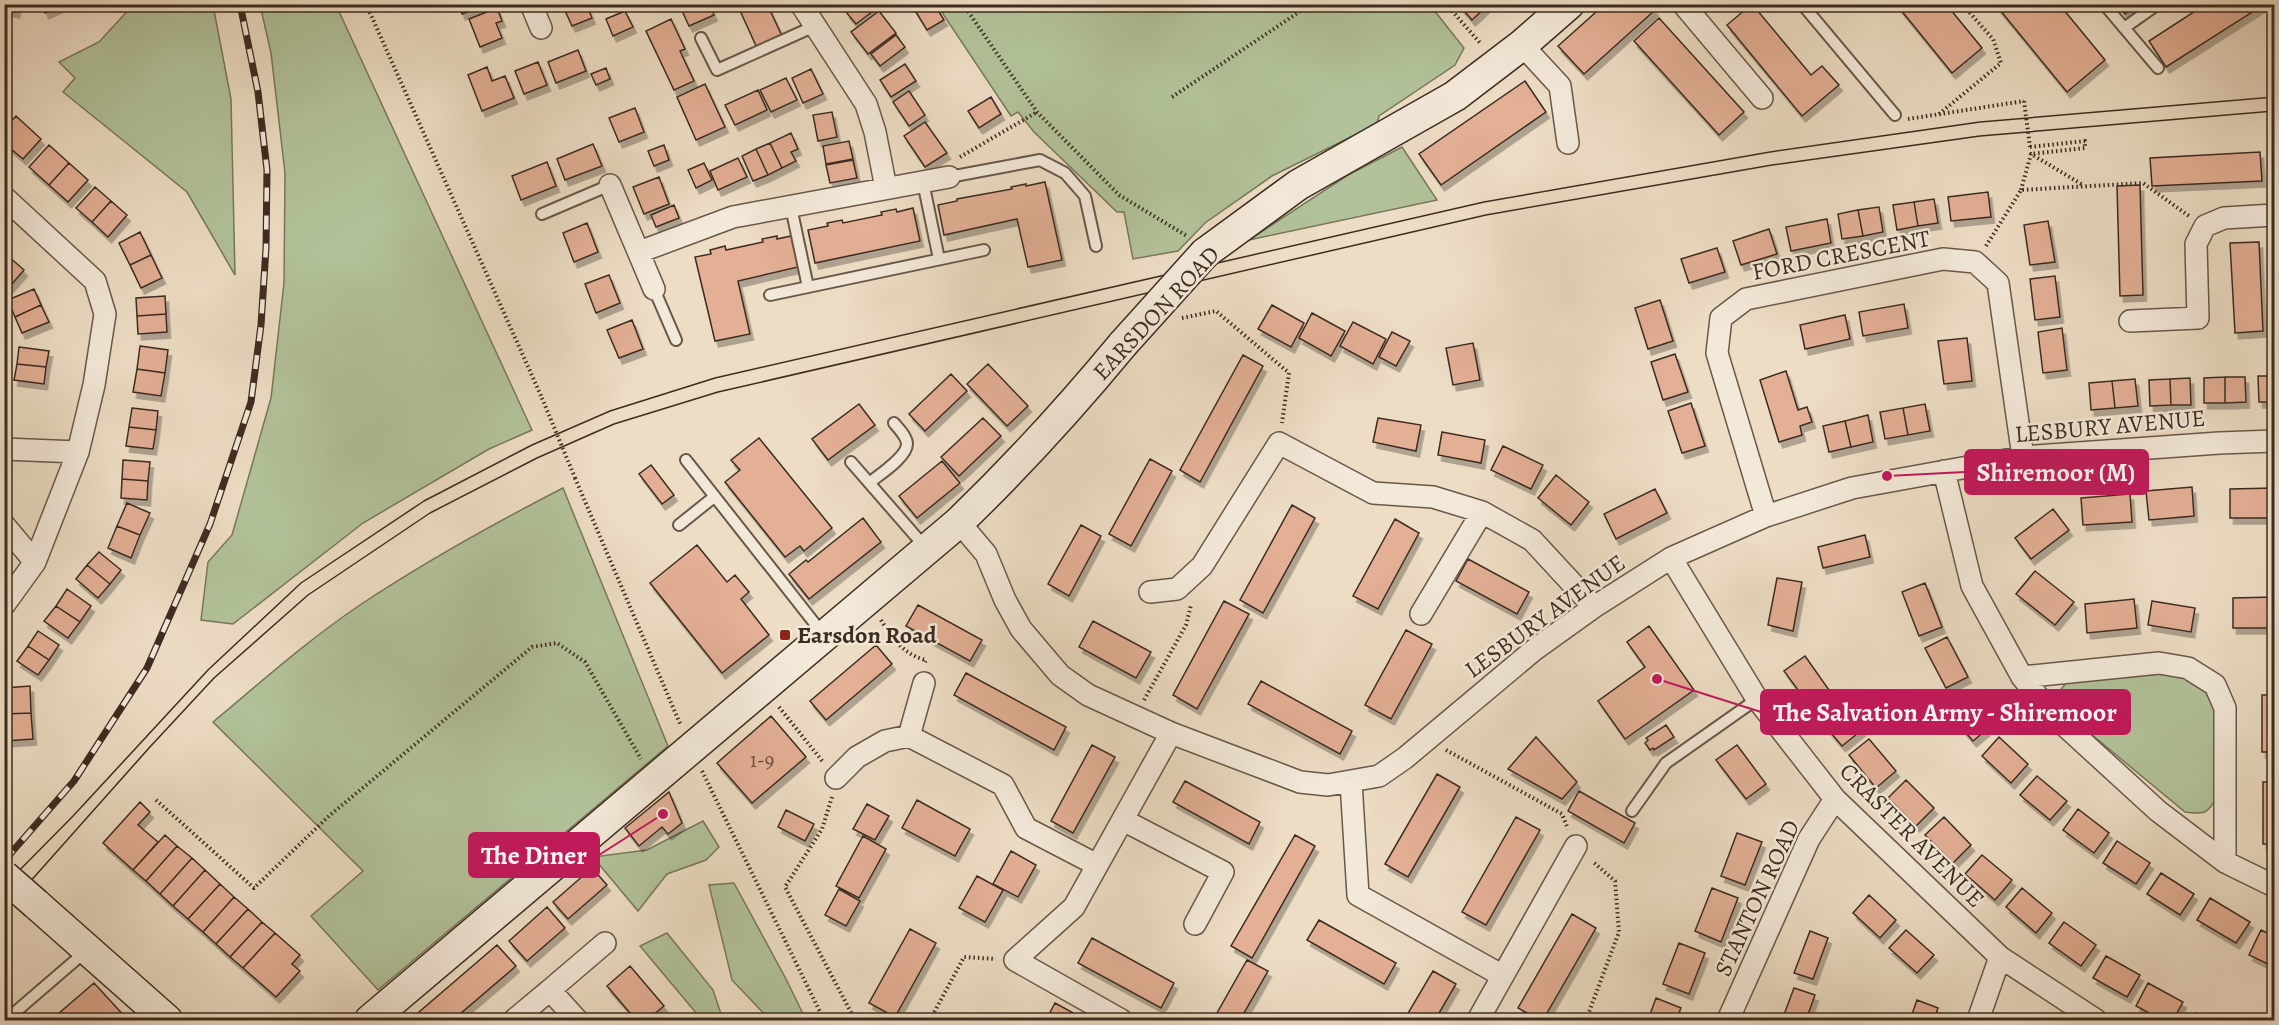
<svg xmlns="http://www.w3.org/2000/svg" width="2279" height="1025" viewBox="0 0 2279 1025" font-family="Alegreya,serif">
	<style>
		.green { fill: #b2c29a; stroke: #78775d; stroke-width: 1.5 }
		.building { fill: #e3af95; stroke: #3d2c20; stroke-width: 1.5; filter: url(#shadow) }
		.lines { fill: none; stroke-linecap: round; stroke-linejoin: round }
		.lane-casing { stroke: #695849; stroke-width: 14 }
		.street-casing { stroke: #695849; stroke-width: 24 }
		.secondary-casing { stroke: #3d2c20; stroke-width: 33 }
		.path { stroke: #3d2c20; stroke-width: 4; stroke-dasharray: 1.5 3; stroke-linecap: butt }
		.lane { stroke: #f3e9d9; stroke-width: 10 }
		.street { stroke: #f3e9d9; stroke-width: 21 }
		.secondary { stroke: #f3e9d9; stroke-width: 30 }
		.tram { stroke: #3d2c20; stroke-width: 1.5 }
		.rail-casing { stroke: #3d2c20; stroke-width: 7 }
		.rail { stroke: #f3e9d9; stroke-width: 4.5; stroke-dasharray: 14; stroke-linecap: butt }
		.secondary-bridge-casing { stroke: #3d2c20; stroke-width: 33; stroke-linecap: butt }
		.path-bridge { stroke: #3d2c20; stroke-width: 4; stroke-dasharray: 1.5 3; stroke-linecap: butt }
		.secondary-bridge { stroke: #f3e9d9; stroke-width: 30 }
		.poi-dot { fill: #8f2418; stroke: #f3e9d9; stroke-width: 2 }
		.labels { text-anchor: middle; stroke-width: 5; stroke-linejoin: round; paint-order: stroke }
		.number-label { font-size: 21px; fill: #664d3d }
		.street-label { font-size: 24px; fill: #3d2c20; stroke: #f3e9d9 }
		.poi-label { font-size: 24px; font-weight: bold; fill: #3d2c20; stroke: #f3e9d9; text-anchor: start }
		.leader { fill: none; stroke: #c2185b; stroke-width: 2 }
		.callout-dot { fill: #c2185b; stroke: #f3e9d9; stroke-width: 2 }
		.callout { fill: #c2185b; stroke: #c2185b; stroke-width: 2 }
		.callout-label { font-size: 26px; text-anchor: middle; font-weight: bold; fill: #fff }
	</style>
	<defs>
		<filter id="shadow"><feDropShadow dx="3.5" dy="6" stdDeviation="0" flood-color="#0004"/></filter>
	</defs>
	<rect width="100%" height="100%" fill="#edddc5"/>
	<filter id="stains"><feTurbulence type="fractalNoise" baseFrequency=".00333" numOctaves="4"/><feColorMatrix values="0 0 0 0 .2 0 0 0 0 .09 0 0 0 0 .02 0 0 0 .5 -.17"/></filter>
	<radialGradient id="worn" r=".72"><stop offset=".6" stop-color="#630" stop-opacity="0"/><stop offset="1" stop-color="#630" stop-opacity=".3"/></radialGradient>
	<path class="green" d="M133,5h80l18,94 4,176 -48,-83 -124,-100 12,-14 -16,-16 40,-20z
		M260,5h76l196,425 -43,19 -126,74 -130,101 -32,-4 7,-58 24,-27 39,-137 13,-115 1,-110 -14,-120z
		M937,5h493l34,43 -9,17 -76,51 -2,8 -105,52 -67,47 -27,28 -45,8 -9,-47h-7l-83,-80 -16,-20 -7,4z
		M1402,147l35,53 -188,40 99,-65z
		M563,488l105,258 -290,244 -67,-74 52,-45 -150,-149c48,-40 95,-82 147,-117 65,-43 133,-81 203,-117z
		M2162,670l25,6 20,15 10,21v83c-8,19 -13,20 -32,17l-123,-102 -6,-15 12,-14z
		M703,821l16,26 -13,13 -39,14 -29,37 -45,-54 54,-7z
		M734,883l52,96 20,41h-36l-38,-40 -23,-95z
		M667,933l46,57 10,30h-21l-62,-74z"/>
	<path class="building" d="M4,4h14l-2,8 -12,-3z
		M42,4h23l-20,9z
		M458,4h30l-26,10z
		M562,4h24l6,14 -20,8z
		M679,4h30l5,11 -25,11z
		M737,4h30l15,32 -25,12z
		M855,4h19l3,4 -21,16 -10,-12z
		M911,4h23l10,16 -17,10z
		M1458,4h31l-17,16z
		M1605,4h45l5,6 -71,64 -26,-28z
		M1752,4l59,71 11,-9 17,19 -37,31 -75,-91z
		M1896,4h50l36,44 -30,25z
		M1995,4h64l46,56 -38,32z
		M2118,4h19l-12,10z
		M2206,4h59l-99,63 -17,-26z
		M497,8l5,13 -6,2 6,15 -22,9 -11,-28z
		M625,11l8,16 -20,9 -7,-17z
		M879,11l17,22 -28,21 -17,-22z
		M1659,18l85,94 -25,23 -85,-94z
		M671,19l14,30 -5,2 14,30 -20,9 -28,-59z
		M896,35l9,12 -25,19 -9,-12z
		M578,50l8,21 -30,12 -8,-21z
		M538,62l9,23 -23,9 -9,-23z
		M905,64l11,17 -25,16 -11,-17z
		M487,67l5,14 13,-5 9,22 -32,13 -14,-36z
		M606,68l4,11 -14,6 -5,-11z
		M811,69l12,25 -20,9 -11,-25z
		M786,78l11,22 -26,12 -11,-22z
		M1525,81l21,31 -105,73 -22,-31z
		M705,84l20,43 -29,13 -19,-43z
		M758,90l9,20 -32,15 -10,-20z
		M909,91l16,24 -16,11 -16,-24z
		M991,97l10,17 -22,14 -11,-17z
		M635,108l9,24 -25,10 -10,-24z
		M832,112l5,25 -19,4 -5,-26z
		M16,116l25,23 -18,20 -19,-16v-14z
		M925,122l22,31 -22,14 -21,-31z
		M791,133l7,16 -7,3 5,9 -14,7 -12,-25z
		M849,141l4,18 -27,5 -3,-18z
		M770,143l12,25 -14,7 -12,-26z
		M593,144l9,22 -37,14 -8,-21z
		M49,145l20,18 -20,22 -20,-18z
		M664,145l5,15 -15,6 -6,-15z
		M756,149l12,26 -15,6 -11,-25z
		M2260,152l2,29 -110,5 -2,-28z
		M738,158l9,19 -29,13 -8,-19z
		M853,160l4,18 -27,5 -4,-18z
		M547,162l9,24 -35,14 -9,-24z
		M69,163l19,17 -20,22 -19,-17z
		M704,163l8,17 -16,8 -8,-18z
		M659,177l10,27 -25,10 -11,-27z
		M1045,182l17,78 -34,7 -11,-48 -73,16 -6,-30 19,-4v-2l55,-10 -1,-2 15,-3v2z
		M2140,185l3,110 -23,1 -3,-110z
		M95,187l16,14 -19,21 -16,-14z
		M1988,192l3,25 -40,4 -3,-24z
		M1934,199l4,24 -20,3 -4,-24z
		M111,201l16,14 -19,22 -16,-15z
		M1914,202l4,24 -21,4 -4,-25z
		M674,205l5,13 -23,9 -5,-12z
		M1879,207l4,25 -20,4 -5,-26z
		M913,208l7,33 -105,22 -7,-33 20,-4 -1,-3 15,-3 1,3 39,-8 -1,-3 15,-3 1,3z
		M1858,210l5,26 -21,3 -4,-25z
		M1827,219l4,24 -40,8 -5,-24z
		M2048,221l7,41 -25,3 -6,-40z
		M587,223l11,29 -24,10 -11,-29z
		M1769,229l8,25 -36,11 -8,-24z
		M140,232l11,23 -21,10 -11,-22z
		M777,236v3l14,-3 7,31 -60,14 12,53 -35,7 -20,-84 16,-3 -1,-4 15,-4 1,4 37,-8 -1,-3z
		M2259,242l4,89 -28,2 -5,-90z
		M1717,248l8,24 -36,11 -8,-24z
		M151,255l11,23 -21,10 -11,-23z
		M8,256l16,14 -19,22 -1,-31z
		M609,275l11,28 -24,10 -11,-29z
		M2055,276l5,41 -25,3 -5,-41z
		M34,289l7,16 -26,12 -7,-17z
		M165,296l1,18 -29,2 -1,-18z
		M1660,300l13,41 -25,8 -13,-41z
		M1904,304l4,24 -45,8 -4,-24z
		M41,305l8,17 -27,11 -7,-16z
		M1272,305l32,18 -13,24 -33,-18z
		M1312,313l33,18 -14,25 -32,-18z
		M166,314l1,18 -29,2 -1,-18z
		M1845,315l5,24 -45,10 -5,-24z
		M632,320l11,29 -24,9 -12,-28z
		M1353,322l33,17 -13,25 -33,-18z
		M2062,328l5,42 -24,3 -5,-41z
		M1392,332l18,9 -14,25 -17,-9z
		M1967,338l5,43 -28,3 -6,-43z
		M1473,343l7,37 -27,5 -7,-37z
		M140,346l28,4 -3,23 -28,-4z
		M19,347l30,4 -3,16 -29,-3z
		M1675,354l13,38 -25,8 -12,-38z
		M1243,355l20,11 -63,116 -20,-12z
		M17,364l29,3 -2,17 -30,-4z
		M988,364l40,42 -21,20 -40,-42z
		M137,369l28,4 -4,23 -28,-4z
		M1786,371l12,39 9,-3 5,15 -12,4 2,9 -23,7 -19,-62z
		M951,374l16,17 -42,40 -16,-17z
		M2258,376h16v26h-15z
		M2225,377v26h-21v-25z
		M2225,377h20l1,25 -21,1z
		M2190,378l1,27h-20l-1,-26z
		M2135,379l3,27 -23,2 -3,-27z
		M2170,379l1,26 -21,1 -1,-26z
		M2112,381l3,27 -24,2 -2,-27z
		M4,384h3l-1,24h-2z
		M1691,403l14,43 -23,7 -14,-42z
		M859,404l16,21 -47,35 -16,-21z
		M1925,404l5,27 -22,4 -5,-27z
		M132,408l26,3 -2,19 -27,-3z
		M1903,408l5,27 -23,4 -5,-27z
		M1868,415l5,27 -22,5 -6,-26z
		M983,418l18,18 -42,40 -18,-19z
		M1378,418l43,7 -5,26 -43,-9z
		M1845,421l6,26 -22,5 -6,-26z
		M129,427l27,3 -3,19 -27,-3z
		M1442,432l43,8 -4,23 -43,-8z
		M759,438l73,90 -28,23 -4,-5 -15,11 -60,-75 15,-12 -9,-10z
		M1503,446l40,19 -12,24 -40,-19z
		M1150,459l22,12 -41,75 -22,-12z
		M123,460l27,2 -2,19 -26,-2z
		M942,461l18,22 -43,35 -18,-22z
		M651,465l23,30 -12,9 -23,-30z
		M1556,475l33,27 -18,23 -33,-27z
		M122,479l26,2 -1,19 -26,-2z
		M2192,487l2,29 -45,4 -3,-29z
		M2274,488v30h-44v-29z
		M1655,489l12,24 -51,26 -12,-25z
		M2130,494l2,28 -49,3 -2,-27z
		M127,503l23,10 -10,22 -23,-9z
		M1292,505l23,13 -52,95 -23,-13z
		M2053,509l16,21 -38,29 -16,-21z
		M863,518l18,24 -72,57 -20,-25 17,-14 2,2z
		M1395,519l24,14 -41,76 -25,-13z
		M1081,525l20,11 -32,60 -21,-12z
		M117,526l23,9 -9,23 -23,-10z
		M1865,535l5,22 -47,11 -5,-21z
		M697,545l30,37 8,-7 14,17 -8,7 28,36 -47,38 -72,-90z
		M99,552l22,18 -11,14 -23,-19z
		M1468,559l61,33 -12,22 -61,-33z
		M87,565l23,19 -12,14 -22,-19z
		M2035,571l39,31 -19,23 -39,-31z
		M1777,578l25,4 -9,49 -25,-6z
		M1925,583l17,44 -23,9 -17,-44z
		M67,589l24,17 -11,16 -24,-16z
		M2274,597v31h-41v-30z
		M2134,599l3,29 -50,5 -2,-29z
		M1224,601l25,13 -52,95 -24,-14z
		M2152,601l43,7 -4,24 -43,-7z
		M918,605l64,35 -12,21 -64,-35z
		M56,606l24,16 -12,16 -24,-17z
		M1093,621l58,31 -15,26 -57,-31z
		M1649,626l45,64 -69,49 -27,-38 47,-34 -18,-25z
		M1406,630l26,14 -41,75 -26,-14z
		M38,631l21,14 -10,15 -21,-14z
		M1947,637l21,40 -22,11 -21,-40z
		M876,645l16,19 -66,56 -16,-19z
		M28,646l21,14 -11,15 -21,-14z
		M1805,656l24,34 -20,15 -25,-34z
		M966,673l100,54 -12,23 -100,-55z
		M1261,681l91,50 -12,23 -92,-50z
		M30,686l1,27 -27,1v-26z
		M1967,695l25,30 -19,16 -26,-30z
		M2262,695h12v57h-12z
		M1835,697l27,33 -20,16 -27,-32z
		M31,713l2,26 -28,2 -1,-27z
		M771,716l35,41 -54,46 -35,-40z
		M1666,725l8,12 -20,13 -1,-2 -3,2 -5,-7 3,-3 -2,-2z
		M1536,737l41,45 -15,17 -54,-30z
		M1999,737l29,27 -17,19 -29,-27z
		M1869,739l27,32 -20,17 -27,-33z
		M1092,745l23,12 -42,76 -22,-12z
		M1737,745l29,39 -20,15 -30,-39z
		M1437,774l23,13 -52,90 -23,-13z
		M2037,776l30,25 -17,19 -30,-25z
		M1906,780l28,28 -18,18 -28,-28z
		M1185,781l75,41 -11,22 -76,-42z
		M2263,782h11v62h-11z
		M1579,791l56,32 -11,20 -56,-32z
		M669,792l13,31 -14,11 -6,-7 -23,19 -14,-18z
		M917,800l53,29 -15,27 -53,-28z
		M140,802l10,10 -12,13 20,17 -25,28 -30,-27z
		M867,804l22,12 -14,24 -22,-11z
		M2078,809l31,24 -15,20 -31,-23z
		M786,810l28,14 -9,17 -27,-14z
		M1516,817l24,13 -54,95 -24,-13z
		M1944,817l27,28 -18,18 -28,-28z
		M1737,833l25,9 -17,43 -24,-9z
		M165,835l12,11 -31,35 -13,-11z
		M1295,835l20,11 -63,112 -21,-12z
		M863,836l23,13 -27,49 -23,-12z
		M2117,841l33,22 -14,21 -33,-21z
		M177,846l15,12 -32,36 -14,-13z
		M1011,851l25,14 -18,32 -25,-13z
		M1982,855l30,25 -17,20 -30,-26z
		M192,858l13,12 -32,36 -13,-12z
		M592,868l15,17 -39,34 -15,-17z
		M205,870l15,14 -32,35 -15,-13z
		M2161,873l33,21 -14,21 -33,-21z
		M977,876l26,14 -18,32 -26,-14z
		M220,884l14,13 -31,35 -15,-13z
		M1712,888l26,10 -17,44 -26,-11z
		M2022,888l30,25 -16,20 -30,-26z
		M839,889l21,12 -14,25 -21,-11z
		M1869,895l27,25 -16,18 -27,-25z
		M234,897l14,12 -32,35 -13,-12z
		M2210,898l40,24 -14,21 -39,-23z
		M547,907l18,21 -38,33 -18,-20z
		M248,909l14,13 -32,35 -14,-13z
		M1572,914l24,14 -53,92h-3l-22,-12z
		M1319,920l77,43 -12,21 -77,-44z
		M262,922l13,11 -32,35 -13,-11z
		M2064,922l32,23 -15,21 -32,-23z
		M910,929l26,14 -41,74 -26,-14z
		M1906,930l28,25 -17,18 -28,-25z
		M2261,930l13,6v31l-25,-12z
		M1810,931l18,7 -15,41 -19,-6z
		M275,933l25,22 -8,9 8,7 -24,26 -33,-29z
		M1092,938l82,45 -13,25 -83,-45z
		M1679,943l26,10 -16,41 -26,-10z
		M497,945l19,21 -63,54h-39l-2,-2z
		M2106,956l34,19 -13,22 -34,-19z
		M1247,960l21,11 -28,49h-27z
		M630,966l34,40 -17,14h-11l-29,-34z
		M1433,971l23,13 -21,36h-31z
		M94,983l34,37h-77z
		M2148,983l35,19 -10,18h-11l-26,-14z
		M1794,988l21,7 -9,25h-24z
		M1656,998l25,10 -5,12h-28z
		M1917,1000l21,8 -4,12h-24z
		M1055,1003l31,17h-40z
		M2196,1013l13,7h-17z"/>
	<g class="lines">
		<g class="lane-casing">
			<path id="lane" d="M1802,4l93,111
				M2104,4l54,64
				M2124,28l34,-24
				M701,38l16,32 98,-44
				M949,177l91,-17 25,13 20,23 11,50
				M923,182l16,77
				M791,207l17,80
				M542,214l68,-29
				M654,289l22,51
				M770,295l214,-45
				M686,460l137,174
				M851,462l74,85
				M869,483c10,-8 38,-26 38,-39 0,-7 -8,-15 -13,-21
				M679,525l35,-28
				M1632,811l34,-48 91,-64
				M6,1020l79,-68"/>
		</g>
		<g class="street-casing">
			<path id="street" d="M531,4l10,24
				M801,4l65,100 9,28 11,56
				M1683,4l79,94
				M1522,45l38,41 8,57
				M610,185l44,104
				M4,197l91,84 10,33 -11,71 -16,67 -43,110 -31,43
				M639,252l94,-35 216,-40
				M2130,321l68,-3 -2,-74 9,-18 19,-8 50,-3
				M4,449l74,3
				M1944,471l28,115 50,91 30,37 106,97 67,51 49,24
				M1766,516l-49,-163 4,-35 25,-19 197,-40 32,3 23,21 25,174
				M959,522l27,32 19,46 16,29 39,46 28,20 83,38 129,49 28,3 51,-9 26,-18 129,-108 60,-43 77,-49 95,-42 86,-28 171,-31 196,-14 55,-2
				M4,525l31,37
				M1671,558l86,141 78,100 165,158 96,63
				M1150,592l27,-3 25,-23 77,-123 94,50 60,4 49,15 50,28 62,67
				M1421,614l61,-102
				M2022,677l137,-14 29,5 27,17 10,23v154
				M909,736l15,-53
				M836,778l21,-21 28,-16 24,-5 94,49 23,43 71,37
				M1351,782l7,113 145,81
				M1123,820l100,52 -28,52
				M550,990l55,-47
				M514,1020l36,-30 27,30
				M1121,1020l-106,-60 59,-53 97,-174
				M1478,1020l98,-174
				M1728,1020l81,-181 26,-40
				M1978,1020l22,-63"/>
		</g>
		<g class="secondary-casing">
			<path id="secondary" d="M1205,253l93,-68 157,-89 67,-51 47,-41
				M36,904l131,116
				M370,1020l589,-498c58,-56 112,-115 164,-178"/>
		</g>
		<path class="path" d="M366,4l176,394
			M963,4l74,108 82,83 68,41
			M1446,4l35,40
			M1172,97l139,-93
			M1939,114l62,-51 -8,-24 -31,-35
			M1908,119l116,-18
			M2030,147l55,-6v7l-54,6
			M960,157l77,-45
			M2021,190l10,-36 52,31
			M1986,246l35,-56 122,-7 46,33
			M1182,318l34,-7 73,62 -7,50
			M575,478l106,248
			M881,620c11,18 23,35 45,40l-1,2
			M1144,700l42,-75 5,-20
			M779,707l44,55
			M1446,750l116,64 6,15
			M702,771l122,249
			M832,797l-10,32 -37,58 70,133
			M156,800l98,88 75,-72 203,-169 25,-4 28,19 56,97
			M930,1020l34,-63 32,2
			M1586,1020l33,-88 -4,-51 -23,-20"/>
		<use href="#lane" class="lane"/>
		<use href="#street" class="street"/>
		<use href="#secondary" class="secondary"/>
		<path class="tram" d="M4,886l70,-71 134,-145 93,-87 123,-82 108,-56 78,-34 105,-33 769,-176 286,-50 210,-30 294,-25
			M4,911l145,-163 65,-70 94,-83 122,-82 107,-55 77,-34 104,-32 768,-177 286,-50 208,-29 294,-25"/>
		<g class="rail-casing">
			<path id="rail" d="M4,861l70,-80 73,-113 63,-144 41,-122 10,-77 5,-77 1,-78 -9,-78 -18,-88"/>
		</g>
		<use href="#rail" class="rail"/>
		<g class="secondary-bridge-casing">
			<path id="secondary-bridge" d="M1123,344l82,-91
				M4,876l32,28"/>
		</g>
		<path class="path-bridge" d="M2024,101l6,46
			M542,398l33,80"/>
		<use href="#secondary-bridge" class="secondary-bridge"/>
	</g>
	<rect class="poi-dot" x="779" y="629" width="12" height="12" rx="3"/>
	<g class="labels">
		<g class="number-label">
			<text x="762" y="767">1-9</text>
		</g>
		<g class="street-label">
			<text transform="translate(1841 255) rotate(-11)" y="8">FORD CRESCENT</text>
			<text transform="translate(1156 313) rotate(-47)" y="8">EARSDON ROAD</text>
			<text transform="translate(2110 426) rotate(-5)" y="8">LESBURY AVENUE</text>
			<text transform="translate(1545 616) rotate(-36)" y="8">LESBURY AVENUE</text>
			<text transform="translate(1912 835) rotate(45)" y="8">CRASTER AVENUE</text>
			<text transform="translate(1757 898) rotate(-65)" y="8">STANTON ROAD</text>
		</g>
		<g class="poi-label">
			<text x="797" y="643">Earsdon Road</text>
		</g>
	</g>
	<path class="leader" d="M1887 476L1965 472M1657 679L1761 712M663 814L599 855"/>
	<g class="callout-dot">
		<circle cx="1887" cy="476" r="6"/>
		<circle cx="1657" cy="679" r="6"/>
		<circle cx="663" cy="814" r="6"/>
	</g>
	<g class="callout">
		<rect x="1965" y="450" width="183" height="44" rx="6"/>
		<rect x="1761" y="690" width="369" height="44" rx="6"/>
		<rect x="469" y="833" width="130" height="44" rx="6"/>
	</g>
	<g class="callout-label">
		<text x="2056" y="481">Shiremoor (M)</text>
		<text x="1945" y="721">The Salvation Army - Shiremoor</text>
		<text x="534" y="864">The Diner</text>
	</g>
	<rect width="2279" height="1025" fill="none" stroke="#edddc5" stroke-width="24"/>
	<rect x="6" y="6" width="2267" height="1013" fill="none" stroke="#3d2c20" stroke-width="3"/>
	<rect x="12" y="12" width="2255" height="1001" fill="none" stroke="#3d2c20" stroke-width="1.5"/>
	<rect width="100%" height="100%" filter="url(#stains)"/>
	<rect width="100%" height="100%" fill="url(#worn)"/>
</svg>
